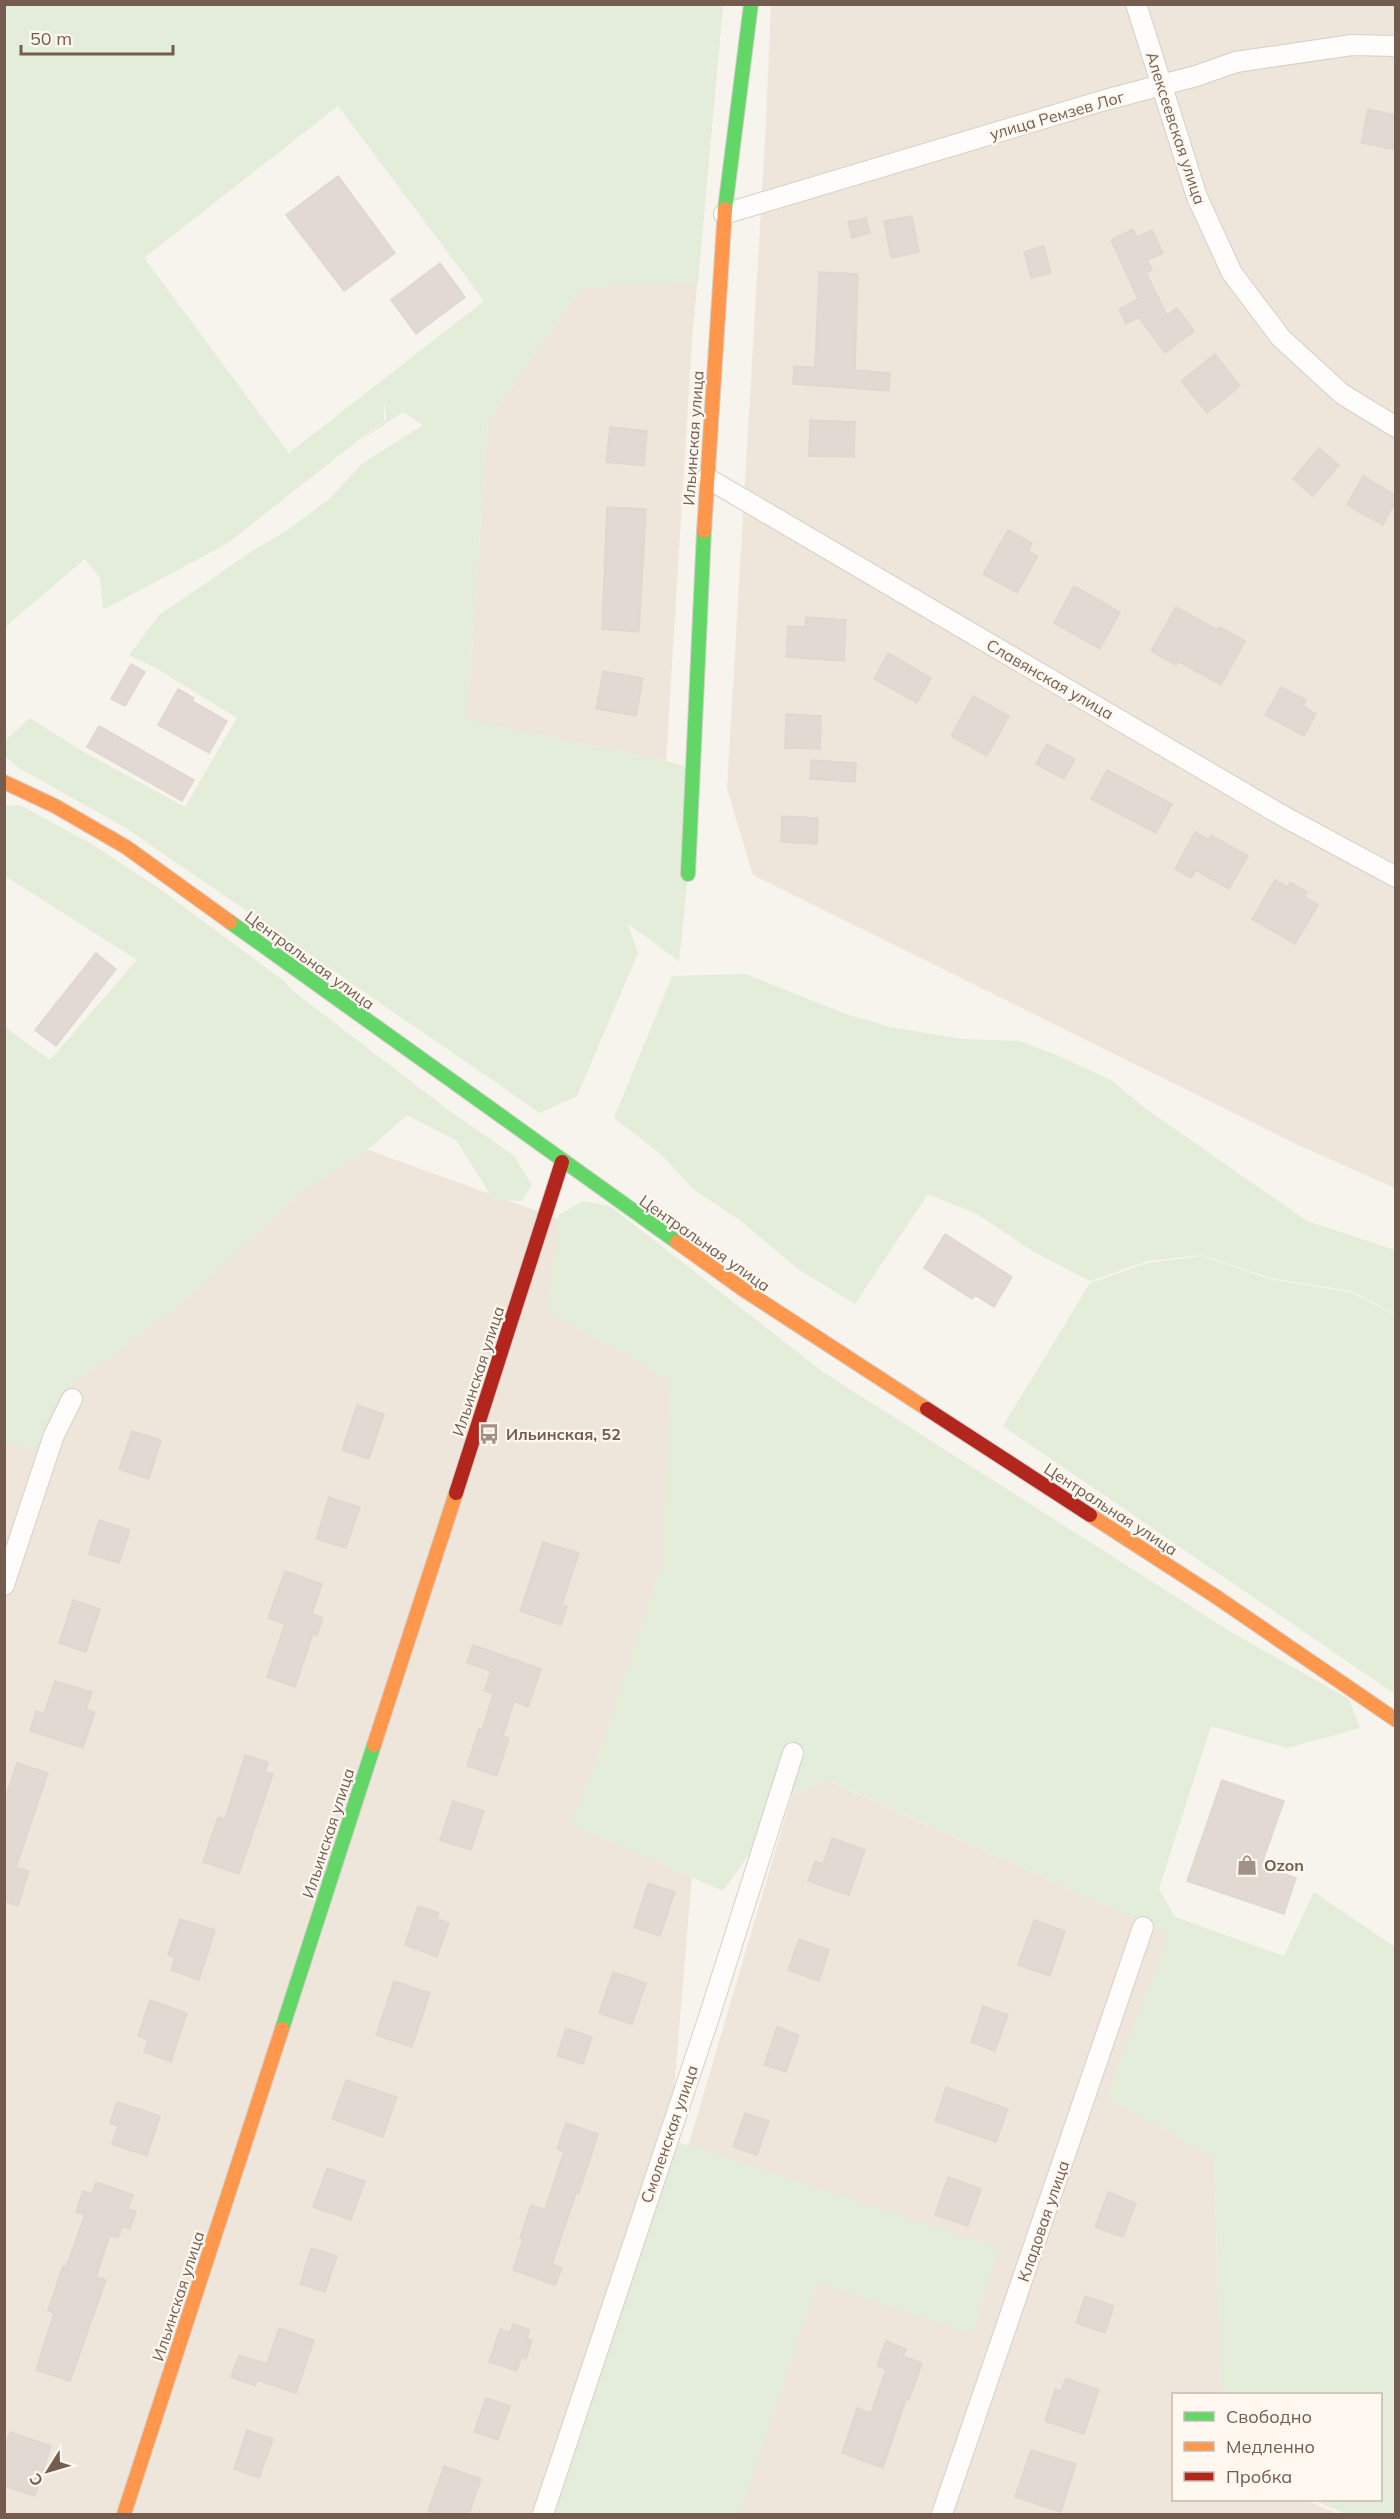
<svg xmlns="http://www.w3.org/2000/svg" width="1400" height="2519" viewBox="0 0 1400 2519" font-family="Mulish,sans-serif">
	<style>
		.residential { fill: #efe6db }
		.green { fill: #e4edd9; fill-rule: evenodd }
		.building { fill: #e1d9d2; stroke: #dfd7d0; stroke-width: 1.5 }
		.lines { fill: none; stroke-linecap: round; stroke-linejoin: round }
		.street-casing { stroke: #d5cfc8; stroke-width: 22 }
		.fast-casing { stroke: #d5cfc8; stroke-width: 16 }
		.slow-casing { stroke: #d5cfc8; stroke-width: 16 }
		.jam-casing { stroke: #d5cfc8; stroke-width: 16 }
		.street { stroke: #fefdfc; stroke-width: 20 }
		.fast { stroke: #63d668; stroke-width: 14 }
		.slow { stroke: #ff974d; stroke-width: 14 }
		.jam { stroke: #b3261e; stroke-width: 14 }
		.labels { text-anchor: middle; stroke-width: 4.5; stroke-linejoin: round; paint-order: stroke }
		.street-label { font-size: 16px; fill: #745c4e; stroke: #fef8f0 }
		.poi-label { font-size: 16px; font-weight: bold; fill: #745c4e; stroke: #fef8f0; text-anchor: start }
	</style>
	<rect width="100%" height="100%" fill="#f7f3ed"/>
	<path class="residential" d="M723,5l-31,335 -26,421 -199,-41 21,-299 94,-133z
		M771,5h624v1183l-97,-43 -545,-270 -26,-86 38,-647z
		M341,1140l279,101 102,136 -1,148 -65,782 -8,207h-643v-1099z
		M827,1780l342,154 -61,163 106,60 7,237h-47v106h133l30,14h-657l9,-370 103,-350z"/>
	<path class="green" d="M5,5h718l-25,277 -116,6 -94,133 -21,299 199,41 33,9 -20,191 -51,-37 10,29 -61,143 -37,17 -414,-285 -107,-60 -14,-12 1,-16 24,-22 52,33 103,56 52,-89 -81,-50 -27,-13 30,-40 95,-65 32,-19 43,-32 33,-35 61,-39 -20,-13 -42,28 25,-21 -2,-20v21l-156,123 -125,67 -3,-32 -15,-19 -80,68zM338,106l146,195 -195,152 -145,-195z
		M20,805l70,38 67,44 127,94 9,10 154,118 67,47 18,29 -10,16 -29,-2 -36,-58 -50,-26 -49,43 -49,28 -136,125 -112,82 -24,58 -24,-8 -8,1v-417l45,33 87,-100 -132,-84v-70z
		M746,974l97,39 47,14 72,12 57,2 35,13 57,26 35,29 161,112 88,29v64l-44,-23 -81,-13 -68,-23 -54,6 -58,20 -56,-29 -57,-38 -49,-20 -73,110 -57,-35 -57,-48 -47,-31 -32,-35 -48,-37 58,-142z
		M583,1201l27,5 213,166 408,260 118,67 11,29 -73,20 -76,-22 -52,163 16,28 109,39 30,-64 81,55v567h-49l-33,-14h67v-106h-159l-7,-237 -107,-59 62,-164 -341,-154 -36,14 -69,97 -152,-67 33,-84 59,-178 7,-182 -123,-69 12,-96z
		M1202,1256l67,23 81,13 45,23v379l-392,-268 87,-143 58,-20z
		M675,2141l324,107 -27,86 -154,-52 -78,232h-188z"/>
	<path class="building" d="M1368,109l27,6 -2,34 -32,-6z
		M338,176l57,77 -51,38 -58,-76z
		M912,216l7,36 -28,6 -7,-37z
		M866,218l4,15 -18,5 -4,-16z
		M1133,229l4,8 15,-7 11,23 -16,7 5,10 -6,3 21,42 10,-7 17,23 -29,22 -26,-36 -13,7 -7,-15 19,-10 -27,-59z
		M1044,246l7,27 -20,5 -7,-26z
		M440,263l25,34 -49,37 -25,-34z
		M819,272l39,2 -3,96 35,3 -1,18 -96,-7 1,-18 21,1z
		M1215,354l25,32 -33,27 -26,-32z
		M810,420l45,2 -1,35 -45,-1z
		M610,427l37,4 -3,35 -38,-4z
		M1319,448l20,17 -26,31 -20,-17z
		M1363,476l32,19v7l-12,23 -36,-20z
		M607,507l39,2 -7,123 -37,-3z
		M1008,530l24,13 -4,8 10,5 -21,37 -34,-19z
		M1074,586l46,26 -20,37 -46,-26z
		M1176,607l42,23 2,-3 25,14 -24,44 -43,-24 -2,4 -25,-14z
		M806,617l40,3 -2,41 -58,-4 2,-31 17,1z
		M888,653l43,25 -14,25 -43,-24z
		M131,664l14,8 -20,34 -14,-7z
		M603,671l40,7 -7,38 -40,-7z
		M1281,687l25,13 -3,6 13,8 -12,22 -39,-21z
		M178,689l16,9 -2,3 35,20 -18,32 -51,-28z
		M973,696l36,20 -22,40 -36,-20z
		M786,714l35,2 -1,33 -35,-1z
		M99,726l95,54 -12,21 -95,-54z
		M1047,744l28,15 -11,20 -28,-15z
		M811,760l45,3 -1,19 -45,-3z
		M1107,770l65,34 -16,29 -65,-34z
		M782,816l36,2 -1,26 -36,-2z
		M1195,832l14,8 2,-5 37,21 -19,33 -33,-19 -5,8 -16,-9z
		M1275,880l13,7 2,-5 17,10 -3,4 14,9 -23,39 -43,-25z
		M96,953l20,16 -60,77 -21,-16z
		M945,1234l67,43 -18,30 -19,-12 -3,4 -48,-31z
		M357,1405l27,9 -15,45 -27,-9z
		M132,1431l29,9 -12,39 -30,-10z
		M329,1497l31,10 -14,41 -30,-9z
		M99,1520l31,10 -11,33 -30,-9z
		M543,1542l36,11 -17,52 5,1 -6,19 -41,-14z
		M285,1571l37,13 -10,30 11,4 -6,17 -4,-1 -18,53 -28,-10 18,-53 -17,-6z
		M73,1600l27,9 -14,43 -27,-9z
		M473,1645l68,24 -13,38 -14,-6 -11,35 6,2 -12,38 -30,-10 12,-38 3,2 11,-36 -9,-3 7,-20 -24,-8z
		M55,1681l37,11 -6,17 9,3 -12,36 -53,-17 6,-20 8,3z
		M245,1755l23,7 -3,9 8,3 -34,100 -36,-12 15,-45 7,2z
		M17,1763l31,10 -32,94 13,4 -11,35 -14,-5v-100z
		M1222,1780l62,21 -23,65 35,12 -12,36 -97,-33z
		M453,1801l31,10 -13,39 -31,-10z
		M832,1838l33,12 -16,45 -41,-14 7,-20 8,3z
		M648,1883l27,9 -15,44 -26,-9z
		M418,1906l21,7 -2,6 12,4 -12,34 -32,-12z
		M180,1919l35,11 -16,50 -28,-10 4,-13 -7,-2z
		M1034,1920l31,11 -15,45 -32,-11z
		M799,1939l30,11 -10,31 -31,-11z
		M613,1972l33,11 -14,41 -33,-11z
		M394,1981l36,12 -18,54 -36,-12z
		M150,2000l37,13 -16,49 -27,-10 4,-12 -10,-4z
		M983,2006l25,9 -13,36 -24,-9z
		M777,2027l22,8 -13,37 -22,-7z
		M566,2028l26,9 -9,27 -26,-8z
		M346,2080l51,17 -14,40 -51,-18z
		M946,2087l62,22 -12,33 -61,-21z
		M117,2102l43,14 -13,40 -35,-12 6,-18 -8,-3z
		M745,2113l24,8 -12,34 -24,-8z
		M566,2123l32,11 -19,59h-3l-24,71 10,4 -7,17 -42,-15 10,-31 -3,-1 11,-33 14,5 19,-59 -7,-2z
		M327,2168l38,13 -14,39 -38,-13z
		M948,2177l33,12 -13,37 -33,-11z
		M96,2182l37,13 -5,14 8,2 -6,18 -8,-3 -4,12 -8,-3 -14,42 10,3 -36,101 -34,-11 18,-57 -6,-2 15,-45 3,1 19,-52 -9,-3 7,-21 9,3z
		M1108,2192l28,11 -13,34 -28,-10z
		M311,2248l26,8 -12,36 -25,-8z
		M1085,2296l29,10 -9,27 -29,-10z
		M513,2324l17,6 -3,9 5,1 -6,19 -5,-1 -4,13 -28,-9 11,-33 10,3z
		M279,2328l35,12 -18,53 -39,-13 -2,6 -24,-9 8,-22 28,9z
		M886,2341l20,8 -3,7 19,7 -13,37 -3,-1 -23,69 -41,-15 15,-45 14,5 15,-44 -9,-3z
		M1066,2378l33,12 -15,44 -39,-13 10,-32 6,2z
		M486,2398l24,8 -12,34 -24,-8z
		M247,2430l26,9 -14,39 -25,-9z
		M10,2432l41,14 -16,50 -31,-10v-37z
		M1031,2450l45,14 -15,48 -46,-15z
		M444,2466l37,13 -12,35h-30l-11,-3z"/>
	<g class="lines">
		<g class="street-casing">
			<path id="street" d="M1136,4l61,193 35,76 49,65 61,56 54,33
				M724,214l381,-114 91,-24 40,-14 116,-17 44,1
				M707,478l576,338 113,61
				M4,1585l50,-150 18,-36
				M543,2514l166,-497 84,-264
				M942,2514l201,-587"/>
		</g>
		<g class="fast-casing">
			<path id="fast" d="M725,209l26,-205
				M688,874l16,-343
				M230,922l447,320
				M282,2029l92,-284"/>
		</g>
		<g class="slow-casing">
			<path id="slow" d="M704,531l21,-322
				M4,782l51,24 71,41 104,75
				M677,1242l67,48 183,119
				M1090,1515l125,81 181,124
				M374,1745l82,-252
				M124,2514l158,-485"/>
		</g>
		<g class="jam-casing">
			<path id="jam" d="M927,1409l163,106
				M456,1493l106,-331"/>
		</g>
		<use href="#street" class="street"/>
		<use href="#fast" class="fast"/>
		<use href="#slow" class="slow"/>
		<use href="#jam" class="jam"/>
	</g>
	<defs>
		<g id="bus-bare" transform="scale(1.62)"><path d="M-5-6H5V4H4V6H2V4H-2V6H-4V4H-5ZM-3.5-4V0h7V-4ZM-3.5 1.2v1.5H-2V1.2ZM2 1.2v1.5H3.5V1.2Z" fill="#a29186" stroke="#fef8f0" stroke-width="2.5" paint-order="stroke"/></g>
		<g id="shop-bare" transform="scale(1.62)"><path d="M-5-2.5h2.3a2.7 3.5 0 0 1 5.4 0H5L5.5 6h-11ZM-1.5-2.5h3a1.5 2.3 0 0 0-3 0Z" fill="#a29186" stroke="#fef8f0" stroke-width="2.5" paint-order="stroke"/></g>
	</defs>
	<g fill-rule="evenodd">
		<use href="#bus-bare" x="489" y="1434"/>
		<use href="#shop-bare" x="1247" y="1865"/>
	</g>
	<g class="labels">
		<g class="street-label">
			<text transform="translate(1057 115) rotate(-16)" y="6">улица Ремзев Лог</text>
			<text transform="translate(1176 128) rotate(72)" y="6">Алексеевская улица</text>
			<text transform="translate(693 438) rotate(-86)" y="6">Ильинская улица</text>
			<text transform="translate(1050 679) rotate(30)" y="6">Славянская улица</text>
			<text transform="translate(310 960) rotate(36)" y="6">Центральная улица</text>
			<text transform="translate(705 1243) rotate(35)" y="6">Центральная улица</text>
			<text transform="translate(478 1371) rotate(-72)" y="6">Ильинская улица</text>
			<text transform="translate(1111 1509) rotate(33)" y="6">Центральная улица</text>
			<text transform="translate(328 1833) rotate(-72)" y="6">Ильинская улица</text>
			<text transform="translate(669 2134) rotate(-71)" y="6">Смоленская улица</text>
			<text transform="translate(1043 2221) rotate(-71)" y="6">Кладовая улица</text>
			<text transform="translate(178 2296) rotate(-72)" y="6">Ильинская улица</text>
		</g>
		<g class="poi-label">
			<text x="506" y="1440">Ильинская, 52</text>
			<text x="1264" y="1871">Ozon</text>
		</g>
	</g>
	<rect width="1400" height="2519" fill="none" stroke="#745c4e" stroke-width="12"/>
	<rect x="1172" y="2393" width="210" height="108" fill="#fef8f0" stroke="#c7baaf" stroke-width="1.5"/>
	<rect x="1184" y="2412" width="30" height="9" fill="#63d668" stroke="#c7baaf" stroke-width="1.5"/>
	<text x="1226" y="2423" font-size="18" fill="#745c4e">Свободно</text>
	<rect x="1184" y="2442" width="30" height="9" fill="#ff974d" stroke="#c7baaf" stroke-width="1.5"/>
	<text x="1226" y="2453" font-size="18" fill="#745c4e">Медленно</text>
	<rect x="1184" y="2472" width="30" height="9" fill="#b3261e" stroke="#c7baaf" stroke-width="1.5"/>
	<text x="1226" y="2483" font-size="18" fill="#745c4e">Пробка</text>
	<g transform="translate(48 2471) rotate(233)" stroke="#fef8f0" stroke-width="4.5" paint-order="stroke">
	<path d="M0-4.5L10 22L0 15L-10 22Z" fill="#745c4e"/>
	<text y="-9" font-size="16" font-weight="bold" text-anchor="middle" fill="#745c4e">С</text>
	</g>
	<path d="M21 45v9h152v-9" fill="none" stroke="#745c4e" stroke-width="3"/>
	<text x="30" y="45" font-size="18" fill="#745c4e" stroke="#fef8f0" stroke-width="4.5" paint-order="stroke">50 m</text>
</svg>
